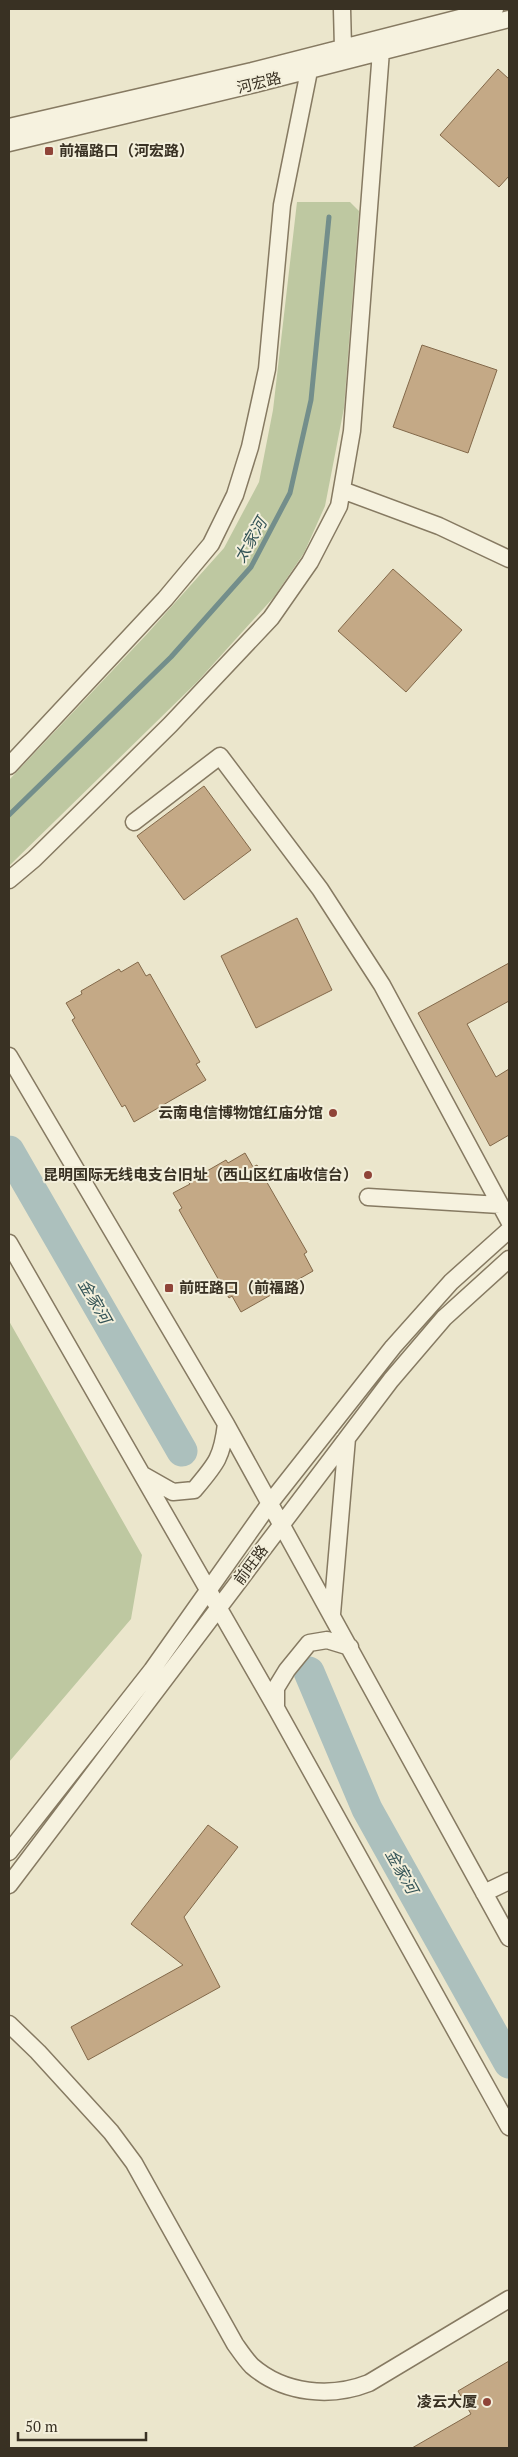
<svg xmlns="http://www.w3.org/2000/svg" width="518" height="2457" viewBox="0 0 518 2457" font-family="'PT Serif','Noto Sans SC',serif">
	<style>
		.green { fill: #bec8a1 }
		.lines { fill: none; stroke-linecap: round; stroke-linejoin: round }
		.stream { stroke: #738e8b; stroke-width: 5 }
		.river { stroke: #acc0bd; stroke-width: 31 }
		.building { fill: #c4a986; stroke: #83694a }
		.minor-casing { stroke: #867a62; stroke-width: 19 }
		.minor { stroke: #f6f2df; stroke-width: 16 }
		.poi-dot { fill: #8f4438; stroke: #f3efdb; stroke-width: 2 }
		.labels { text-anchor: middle; stroke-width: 4; stroke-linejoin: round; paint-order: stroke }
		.street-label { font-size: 15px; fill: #393123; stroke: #f3efdb }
		.poi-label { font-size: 15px; font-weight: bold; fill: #393123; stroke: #f3efdb; text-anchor: end }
		.water-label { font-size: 16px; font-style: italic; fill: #345457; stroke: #f3efdb }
	</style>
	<rect width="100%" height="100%" fill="#ebe6cc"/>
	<path class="green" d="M297,202h53l9,9 -15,197 -19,98 -21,47 -30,44 -77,85 -188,184v-86l138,-146 77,-86 35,-66 14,-72z
		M9,1321l133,234 -11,64 -122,143z"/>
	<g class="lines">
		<path class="stream" d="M9,815l162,-158 80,-90 39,-74 21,-93 18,-183"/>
		<path class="river" d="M9,1151l173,300
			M309,1672l58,137 142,254"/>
	</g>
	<path class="building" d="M498,69l11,10v97l-10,11 -59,-52z
		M422,345l75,25 -29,83 -75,-26z
		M393,569l69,61 -56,62 -68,-61z
		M204,786l47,64 -67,50 -47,-64z
		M297,918l35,72 -76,38 -35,-72z
		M138,962l8,14 4,-2 50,88 -4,2 10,16 -72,42 -9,-17 -3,2 -50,-87 3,-2 -9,-15 16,-9 -1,-3 38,-22 2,3z
		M509,963v38l-42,23 29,53 13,-8v66l-19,11 -72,-133z
		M245,1153l8,14 4,-2 50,87 -3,2 9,17 -72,41 -9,-16 -3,2 -50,-88 3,-2 -9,-15 17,-9 -2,-2 38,-22 2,3z
		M208,1825l30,22 -54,70 36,70 -132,73 -17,-33 112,-62 -52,-41z
		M509,2361v87h-97l59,-34 -13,-23z"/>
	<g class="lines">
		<g class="minor-casing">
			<path id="minor" d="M342,9l1,39
				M9,127l243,-56 243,-62
				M9,143l246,-59 254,-65
				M342,490l97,36 70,33
				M9,766l156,-167 46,-55 24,-49 15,-48 17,-78 15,-164 27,-134
				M134,822l86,-66 100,133 62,96 127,236
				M9,880l25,-21 136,-134 101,-107 39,-56 29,-56 13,-75 29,-380
				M9,1056l217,368 283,514
				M368,1197l132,8
				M9,1243l267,465 233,419
				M143,1475l30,17 21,-2c22,-26 28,-32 32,-66
				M332,1614l15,-176
				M276,1708v-20l11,-18 22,-27 18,-3 23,7
				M9,1852l143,-182 118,-167 123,-156 58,-65 58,-52
				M9,1885l382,-505 53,-62 65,-59
				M484,1893l25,-12
				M9,2024l29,28 73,80 23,31 101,181c5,7 11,16 17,22 32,28 79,32 117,17l140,-84"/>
		</g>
		<use href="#minor" class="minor"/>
	</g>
	<g class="poi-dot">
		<rect x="44" y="146" width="10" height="10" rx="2.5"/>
		<circle cx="333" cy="1113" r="5"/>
		<circle cx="368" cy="1175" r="5"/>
		<rect x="164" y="1283" width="10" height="10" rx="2.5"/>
		<circle cx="487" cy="2402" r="5"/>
	</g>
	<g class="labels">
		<g class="street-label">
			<text transform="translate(259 83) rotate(-14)" y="5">河宏路</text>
			<text transform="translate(251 1565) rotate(-53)" y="5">前旺路</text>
		</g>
		<g class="poi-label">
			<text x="59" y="156" text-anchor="start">前福路口（河宏路）</text>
			<text x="323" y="1118">云南电信博物馆红庙分馆</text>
			<text x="358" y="1180">昆明国际无线电支台旧址（西山区红庙收信台）</text>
			<text x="179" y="1293" text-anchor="start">前旺路口（前福路）</text>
			<text x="477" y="2407">凌云大厦</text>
		</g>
		<g class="water-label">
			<text transform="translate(250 540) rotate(-60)" y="6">太家河</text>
			<text transform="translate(95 1301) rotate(60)" y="6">金家河</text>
			<text transform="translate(402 1871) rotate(61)" y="6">金家河</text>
		</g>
	</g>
	<rect width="518" height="2457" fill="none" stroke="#393123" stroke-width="20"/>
	<path d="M18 2432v8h128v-8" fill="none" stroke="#393123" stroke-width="2.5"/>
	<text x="25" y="2432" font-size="15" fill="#393123" stroke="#f3efdb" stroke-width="4" paint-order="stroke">50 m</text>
</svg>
